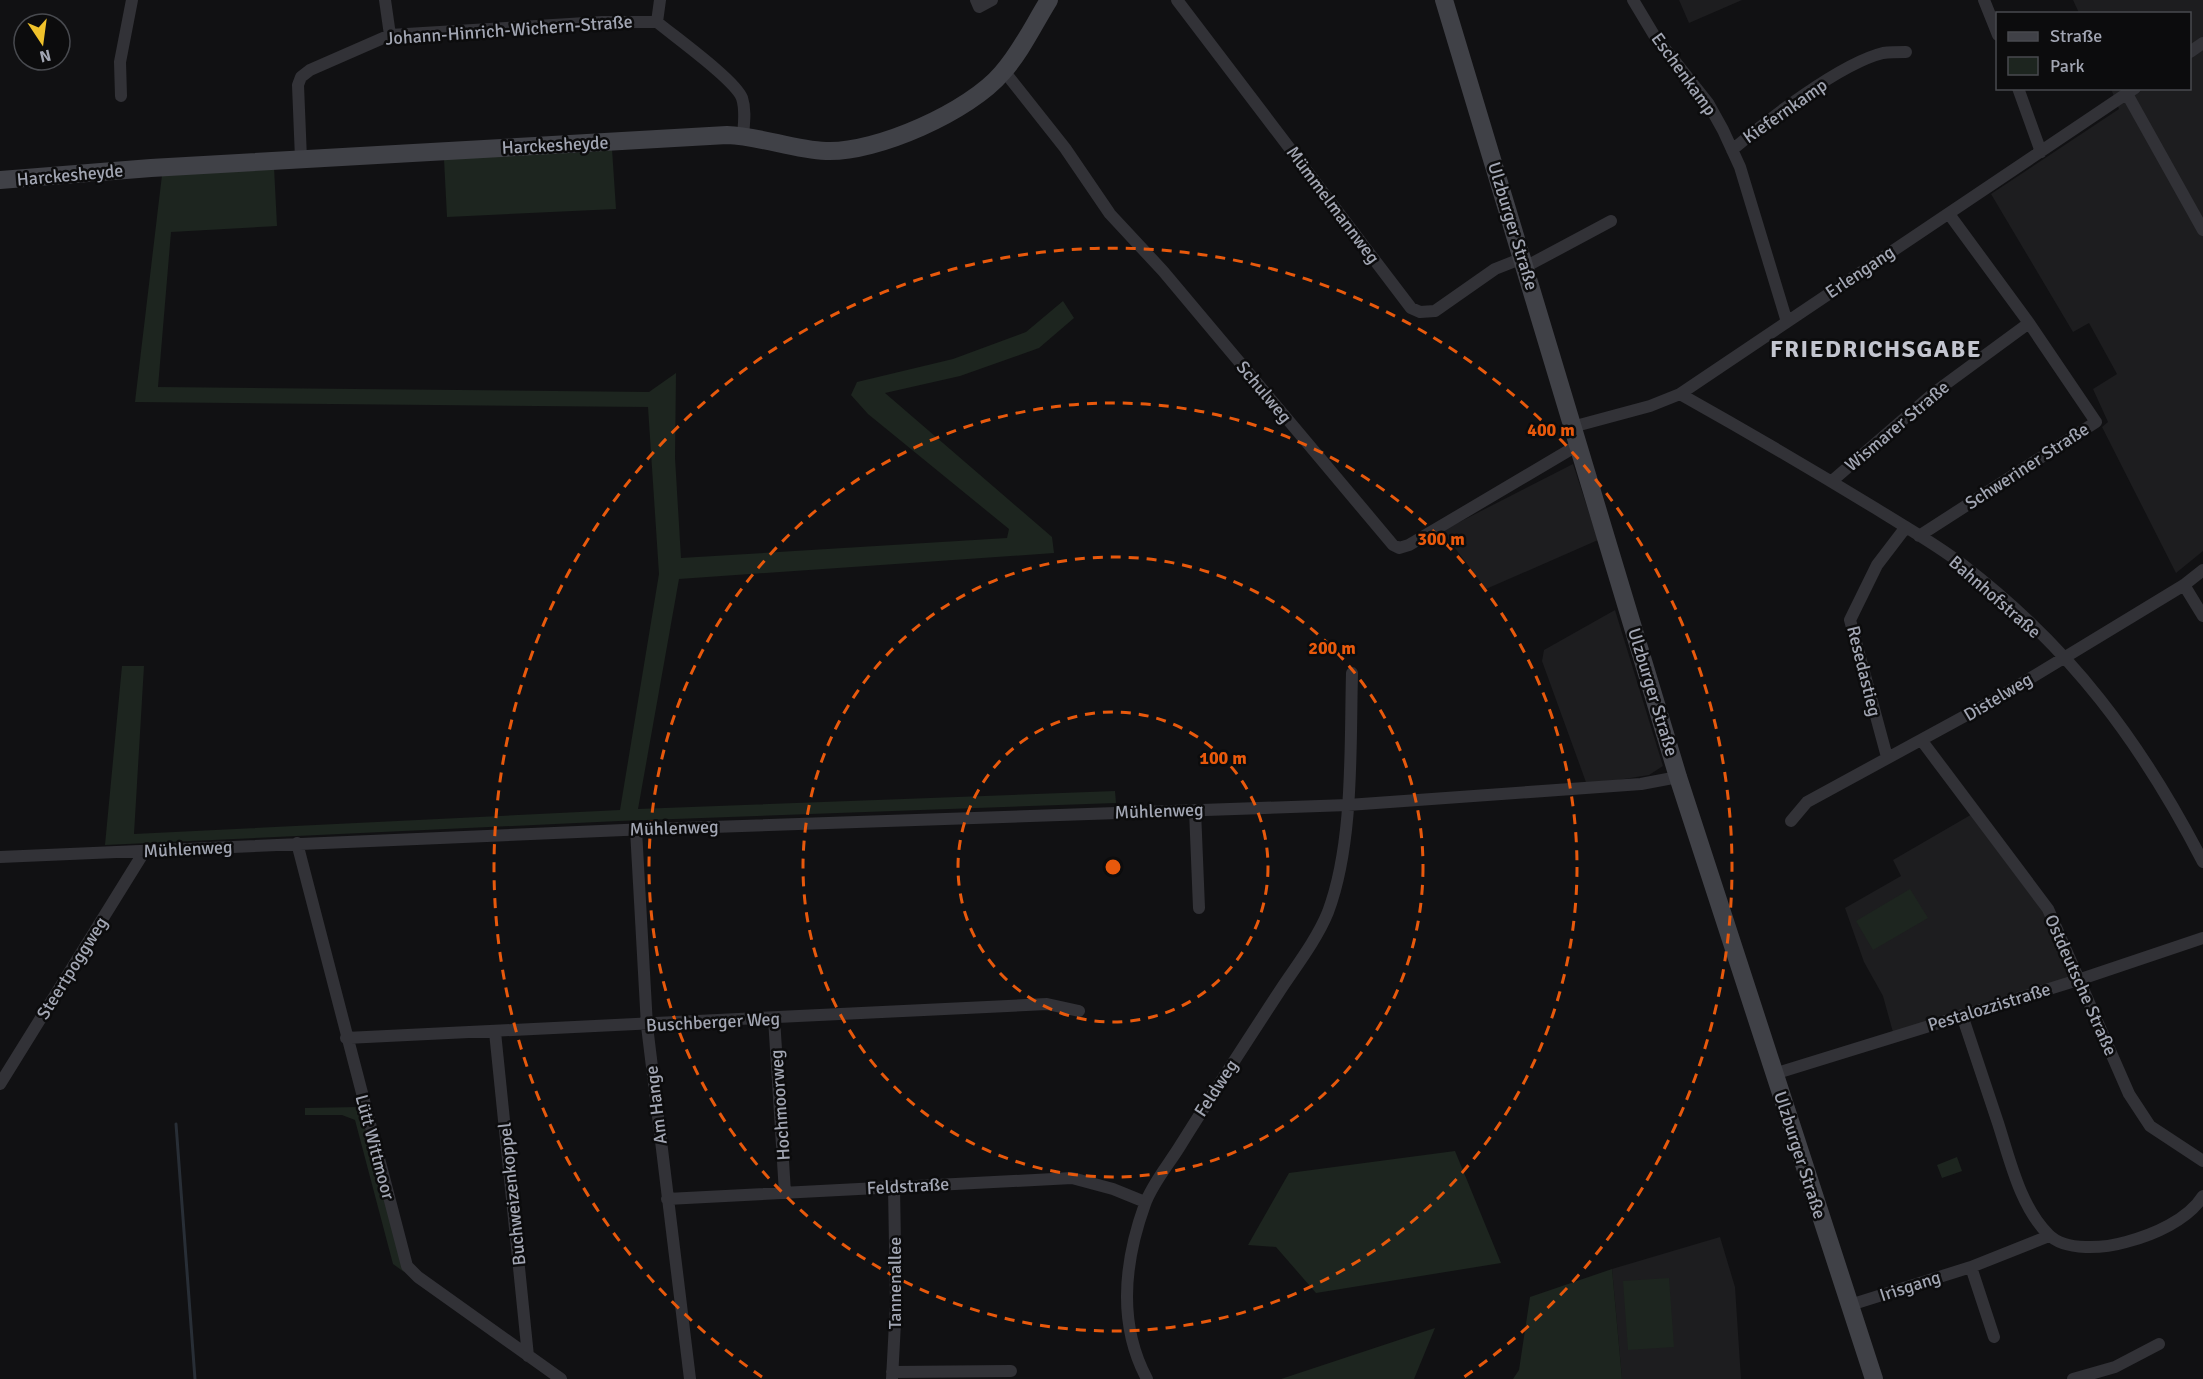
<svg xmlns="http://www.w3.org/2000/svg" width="2203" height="1379" viewBox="0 0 2203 1379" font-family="Signika,sans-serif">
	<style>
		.built { fill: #1d1d1f }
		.green { fill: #1d251f }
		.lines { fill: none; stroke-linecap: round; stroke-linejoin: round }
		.stream { stroke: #282e36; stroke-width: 3 }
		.minor { stroke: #323237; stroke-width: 12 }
		.secondary { stroke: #404147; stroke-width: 18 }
		.ring { fill: none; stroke: #e8590c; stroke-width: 3; stroke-dasharray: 10 8 }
		.labels { text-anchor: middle; stroke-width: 5; stroke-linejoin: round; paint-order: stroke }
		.street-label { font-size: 18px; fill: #a2a6b3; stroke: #0c0c0d }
		.district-label { font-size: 24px; font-weight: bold; letter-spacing: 1.5px; fill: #c3c5cf; stroke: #0c0c0d }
		.centre { fill: #e8590c; stroke: #0c0c0d; stroke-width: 3 }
		.ring-label { font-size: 18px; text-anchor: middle; font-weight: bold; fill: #e8590c; stroke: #0c0c0d; stroke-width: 5; stroke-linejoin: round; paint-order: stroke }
	</style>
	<rect width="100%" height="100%" fill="#111113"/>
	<path class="built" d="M1679,0h63l-53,23z
		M2073,0h130v551l-27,22 -74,-146 6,-5 -15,-33 24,-15 -28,-51 -16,9 -82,-138 128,-85 -8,-20 79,-1v-74l-111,-1z
		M1573,464l25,76 -112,49 -44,-58z
		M1615,610l48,156 -14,9 -62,10 -45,-124 2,-11z
		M1974,813l74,96 30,71 -184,56 -11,-40 -19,-34 -19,-54 56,-32 -8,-16z
		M1720,1237l15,50 6,92h-119l-10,-110z"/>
	<path class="green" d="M612,149l4,60 -169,8 -3,-58z
		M274,167l3,59 -106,6 -13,155 491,5 27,-19 -1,85 6,100 326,-20 2,-9 -141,-115 -17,-19 6,-13 96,-23 73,-27 37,-31 11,17 -35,30 -79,28 -75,17 167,144 2,16 -375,26 -41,230 477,-18 1,12 -497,18 -514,24 17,-179h22l-10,168 486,-24 39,-236 -11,-167 -513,-5 27,-227z
		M1910,889l18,29 -55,32 -17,-29z
		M359,1107l45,165 -11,-8 -38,-144 -13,-5h-37v-7z
		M1455,1151l46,112 -185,30 -40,-46 -28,-2 41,-72z
		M1957,1157l5,14 -20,7 -5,-13z
		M1612,1269l10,110h-109l6,-9 11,-73z
		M1669,1278l5,69 -46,3 -5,-69z
		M1435,1328l-21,51h-133z"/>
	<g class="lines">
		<path class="stream" d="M176,1124l19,255"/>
		<path class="minor" d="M385,0l5,35
			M976,0l3,7 13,-7
			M1177,0l234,308 9,4 15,-1 60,-42 28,-11
			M1633,0l21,35 54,68 15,27 17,37 47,155
			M1984,0l14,35
			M657,22l3,-22
			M2190,52l13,-9
			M1004,71l61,77 45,66 53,57 230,274 6,3 10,-3 169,-100
			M2018,88l23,64
			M2127,94l76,136
			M121,96l-1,-34 12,-62
			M1732,150c34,-29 109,-87 151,-97 8,-1 16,-1 23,-1
			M301,159l-3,-74 3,-8 9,-7 80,-35 212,-13h55c18,15 78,58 85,76 4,12 2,25 1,38
			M1525,267l86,-46
			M1680,394c66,37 131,75 195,114 30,19 61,36 88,57 108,83 178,177 240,297
			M1572,427l78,-21 30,-12 455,-306
			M1832,481l103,-89 94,-69
			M1919,536l177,-114 -67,-99 -80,-109
			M2184,585l19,31
			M1922,741l126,168 81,185 21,32 53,35
			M1887,757l-37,-137 27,-55 29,-38
			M1195,810l4,98
			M1791,821l16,-19 189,-103 188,-114 19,-15
			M636,830l11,196 43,353
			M297,843l110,423 11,11 143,102
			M0,857l624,-27 724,-25 293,-21 37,-7
			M1962,1015c12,36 24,72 36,108 12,37 22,83 50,111 17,18 57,14 78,8 27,-7 62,-22 77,-46
			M774,1018l11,175
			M495,1032l33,324
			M346,1038l701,-34 32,7
			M1774,1074l304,-94 125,-42
			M0,1084l144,-232
			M667,1199l405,-21 41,11 32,13
			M1971,1267l23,70
			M1850,1305l121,-38 78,-31
			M892,1372l119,-1
			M892,1379l4,-75 -2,-117
			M1147,1379c-30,-56 -23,-117 -2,-175 7,-20 24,-40 35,-58 33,-53 67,-105 101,-157 16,-24 36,-50 47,-77 26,-69 22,-166 24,-239
			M2073,1379l42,-12 44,-23"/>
		<path class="secondary" d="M1444,0l234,777 196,602
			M0,180l151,-12 576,-33c34,1 66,15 99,16 51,2 144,-40 176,-78 19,-21 32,-49 47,-73"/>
	</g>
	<g class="ring">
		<circle cx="1113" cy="867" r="155"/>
		<circle cx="1113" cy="867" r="310"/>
		<circle cx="1113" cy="867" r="464"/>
		<path d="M762 1377A619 619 0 1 1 1464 1377"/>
	</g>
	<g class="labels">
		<g class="street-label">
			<text transform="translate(509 30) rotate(-4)" y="6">Johann-Hinrich-Wichern-Straße</text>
			<text transform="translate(1684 74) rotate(54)" y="6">Eschenkamp</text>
			<text transform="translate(1785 111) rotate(-35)" y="6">Kiefernkamp</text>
			<text transform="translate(555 145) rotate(-3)" y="6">Harckesheyde</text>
			<text transform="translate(70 175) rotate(-5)" y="6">Harckesheyde</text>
			<text transform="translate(1333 205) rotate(53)" y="6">Mümmelmannweg</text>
			<text transform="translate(1513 226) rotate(73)" y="6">Ulzburger Straße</text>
			<text transform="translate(1860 272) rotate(-34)" y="6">Erlengang</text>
			<text transform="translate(1264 392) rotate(50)" y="6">Schulweg</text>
			<text transform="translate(1897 426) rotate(-40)" y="6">Wismarer Straße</text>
			<text transform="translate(2027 466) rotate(-33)" y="6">Schweriner Straße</text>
			<text transform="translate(1995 597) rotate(41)" y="6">Bahnhofstraße</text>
			<text transform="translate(1864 671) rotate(76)" y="6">Resedastieg</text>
			<text transform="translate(1653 692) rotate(73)" y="6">Ulzburger Straße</text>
			<text transform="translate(1998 697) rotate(-31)" y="6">Distelweg</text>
			<text transform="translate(1159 811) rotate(-2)" y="6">Mühlenweg</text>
			<text transform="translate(674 828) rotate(-2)" y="6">Mühlenweg</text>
			<text transform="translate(188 849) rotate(-3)" y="6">Mühlenweg</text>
			<text transform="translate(72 968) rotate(-58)" y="6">Steertpoggweg</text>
			<text transform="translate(2081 985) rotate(66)" y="6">Ostdeutsche Straße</text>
			<text transform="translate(1989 1007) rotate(-17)" y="6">Pestalozzistraße</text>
			<text transform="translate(713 1022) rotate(-3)" y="6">Buschberger Weg</text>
			<text transform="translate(1216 1088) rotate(-57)" y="6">Feldweg</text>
			<text transform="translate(656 1105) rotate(-97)" y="6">Am Hange</text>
			<text transform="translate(780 1105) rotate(-94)" y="6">Hochmoorweg</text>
			<text transform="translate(375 1147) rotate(75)" y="6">Lütt Wittmoor</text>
			<text transform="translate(1800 1155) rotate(72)" y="6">Ulzburger Straße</text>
			<text transform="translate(908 1186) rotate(-3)" y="6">Feldstraße</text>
			<text transform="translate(512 1194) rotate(-96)" y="6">Buchweizenkoppel</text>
			<text transform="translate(895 1283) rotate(-90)" y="6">Tannenallee</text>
			<text transform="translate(1910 1286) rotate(-18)" y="6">Irisgang</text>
		</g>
		<g class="district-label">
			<text x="1876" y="357">FRIEDRICHSGABE</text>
		</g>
	</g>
	<circle cx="1113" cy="867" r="9" class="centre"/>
	<g class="ring-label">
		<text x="1551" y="436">400 m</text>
		<text x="1441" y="545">300 m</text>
		<text x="1332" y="654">200 m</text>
		<text x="1223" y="764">100 m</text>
	</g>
	<rect x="1996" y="12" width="195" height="78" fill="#0c0c0d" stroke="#484a4f" stroke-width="1.5"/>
	<rect x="2008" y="32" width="30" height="9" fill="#404147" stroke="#484a4f" stroke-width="1.5"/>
	<text x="2050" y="42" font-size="18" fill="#a2a6b3">Straße</text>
	<rect x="2008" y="57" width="30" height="18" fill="#1d251f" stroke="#484a4f" stroke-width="1.5"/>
	<text x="2050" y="72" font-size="18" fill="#a2a6b3">Park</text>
	<g transform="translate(42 42) rotate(167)"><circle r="28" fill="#0c0c0d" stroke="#484a4f" stroke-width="1.5"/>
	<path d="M0-4.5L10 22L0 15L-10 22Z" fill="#f0c22b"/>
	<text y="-9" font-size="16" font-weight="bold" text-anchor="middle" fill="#a2a6b3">N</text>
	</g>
</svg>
